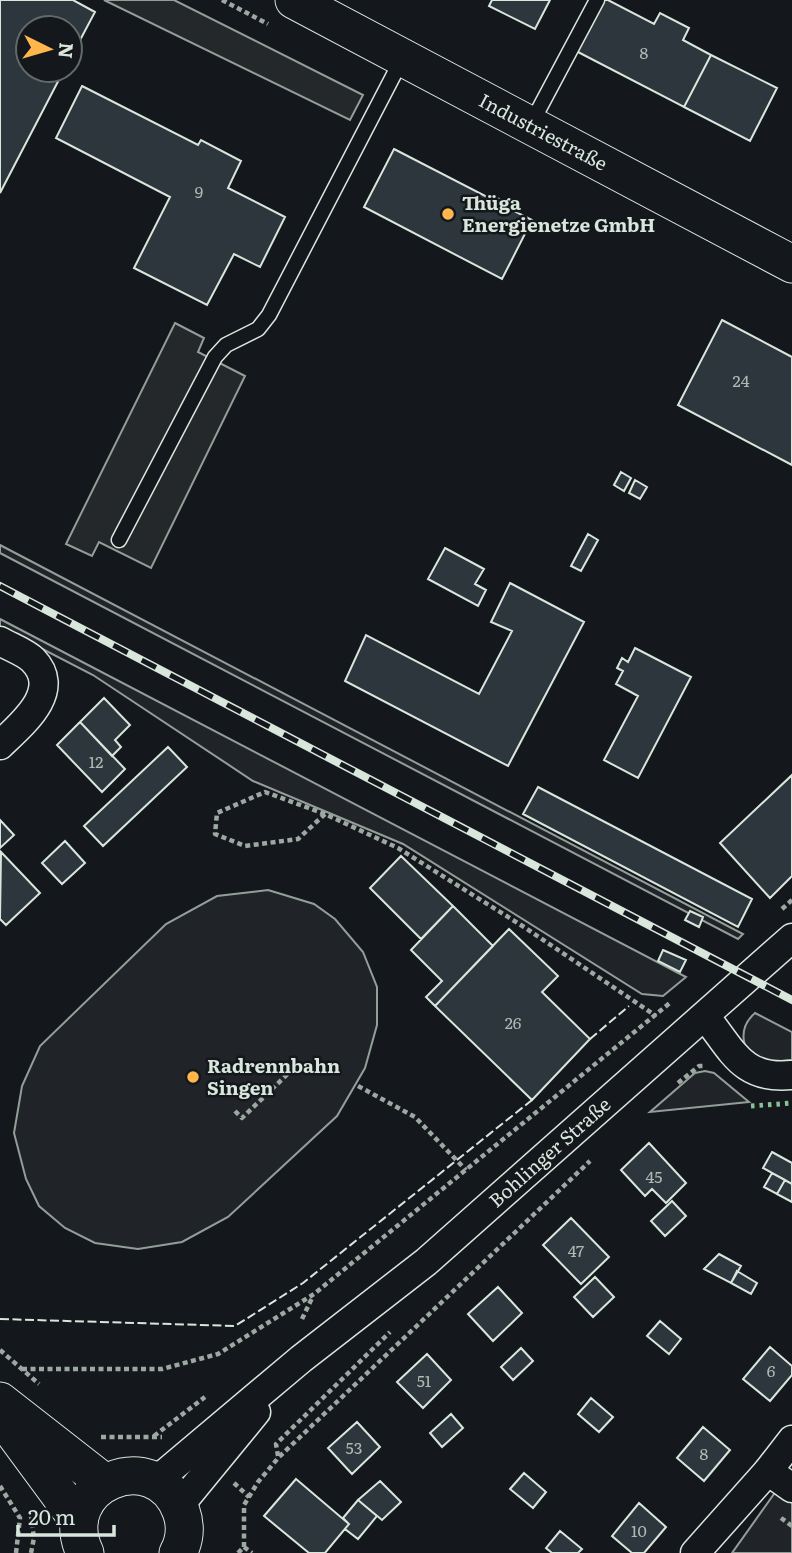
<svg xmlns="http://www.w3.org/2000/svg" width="792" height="1553" viewBox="0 0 792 1553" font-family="Literata,serif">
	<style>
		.green { fill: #202428; stroke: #939e99; stroke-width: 2 }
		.parking { fill: #24282b; stroke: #939e99; stroke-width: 2 }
		.building { fill: #2c363c; stroke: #d8e6dc; stroke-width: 2 }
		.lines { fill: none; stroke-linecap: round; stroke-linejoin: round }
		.service-casing { stroke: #d8e6dc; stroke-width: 17 }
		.minor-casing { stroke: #d8e6dc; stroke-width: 31 }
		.tertiary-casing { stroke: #d8e6dc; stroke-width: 39 }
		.path { stroke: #9da8a2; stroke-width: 4.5; stroke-dasharray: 5 3.5; stroke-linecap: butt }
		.service { stroke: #14181c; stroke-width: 14 }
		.minor { stroke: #14181c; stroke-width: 28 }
		.tertiary { stroke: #14181c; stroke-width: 37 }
		.rail-casing { stroke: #d8e6dc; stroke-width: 8 }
		.rail { stroke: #14181c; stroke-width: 5; stroke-dasharray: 16; stroke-linecap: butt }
		.hedge { stroke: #8ac095; stroke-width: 5; stroke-dasharray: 3.5 5; stroke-linecap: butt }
		.fence { stroke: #d8e6dc; stroke-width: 2; stroke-dasharray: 9 3.5; stroke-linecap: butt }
		.poi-dot { fill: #ffb74d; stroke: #14181c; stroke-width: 2.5 }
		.labels { text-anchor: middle; stroke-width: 5; stroke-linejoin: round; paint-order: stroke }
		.number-label { font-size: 16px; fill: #adbab4 }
		.street-label { font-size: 19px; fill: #d8e6dc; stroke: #14181c }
		.poi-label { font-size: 19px; font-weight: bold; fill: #d8e6dc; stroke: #14181c; text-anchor: start }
	</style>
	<rect width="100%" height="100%" fill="#14181c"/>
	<path class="green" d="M0,545l743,389 -5,5 -738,-386z
		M0,619l686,358 -23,19 -21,-2 -239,-150 -150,-63 -160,-106 -93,-48z
		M268,890l46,14 21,15 28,33 14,35v38l-12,43 -28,48 -109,101 -46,25 -44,7 -43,-6 -30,-15 -26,-22 -13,-27 -12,-46 8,-47 18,-40 126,-122 51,-28z
		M755,1013l37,19v28c-10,1 -24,3 -33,-1 -21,-10 -19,-33 -4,-46z
		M705,1071l9,2 35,29 -99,10 45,-39z
		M779,1487l13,9v57h-60z"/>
	<path class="parking" d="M104,0h70l189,95 -13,25z
		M175,323l29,15 -6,14 47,24 -94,192 -52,-26 -7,14 -26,-12z"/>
	<path class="building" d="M0,0h73l22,12 -25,47v-31h-42v42h36l-64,123z
		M492,0h58l-15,29 -46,-23z
		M602,0h6l46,24 6,-11 29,15 -6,12 28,15 -27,52 -108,-56z
		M711,55l66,33 -27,53 -66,-34z
		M82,86l116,59 3,-5 40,21 -13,27 57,29 -25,50 -26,-13 -27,51 -73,-37 36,-71 -114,-59z
		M394,149l93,48 2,-3 10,5 -1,4 34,17 -30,59 -138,-72z
		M722,320l70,37v108l-114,-60z
		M621,472l10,6 -7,13 -10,-6z
		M635,480l12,7 -7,12 -11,-6z
		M588,534l10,6 -17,31 -10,-5z
		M445,548l39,21 -9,15 11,6 -8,16 -50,-27z
		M510,583l74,39 -76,144 -163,-85 21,-46 113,59 33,-63 -21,-9z
		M635,648l56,29 -53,101 -34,-18 34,-64 -22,-12 7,-13 -6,-3 5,-10 6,4z
		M104,698l26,27 -15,15 6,7 -9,9 -32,-34z
		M80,722l45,47 -23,23 -45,-47z
		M168,747l19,20 -84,79 -19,-20z
		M792,775v101l-22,22 -50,-55z
		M538,787l214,112 -14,28 -215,-113z
		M0,820l14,15 -14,13z
		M65,841l20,22 -23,21 -20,-21z
		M1,852l39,41 -34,32 -6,-6z
		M401,856l52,50 -32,33 -51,-51z
		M453,906l40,40 -58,60 -9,-9 16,-16 -31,-31z
		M690,911l13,6 -4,10 -14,-7z
		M509,929l49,47 -16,16 48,47 -58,61 -97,-94z
		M663,950l23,10 -6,12 -22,-11z
		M649,1143l37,40 -20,20 -14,-14 -7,7 -24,-26z
		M772,1152l20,11v21l-29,-16z
		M772,1173l13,7 -8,14 -13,-7z
		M785,1180l7,4v18l-15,-8z
		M672,1201l14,15 -21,20 -14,-15z
		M571,1218l38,39 -28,27 -38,-39z
		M719,1254l22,12 -10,17 -27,-14z
		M737,1271l20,12 -6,11 -20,-11z
		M595,1277l19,20 -21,20 -19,-20z
		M498,1287l24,26 -29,28 -25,-27z
		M660,1321l21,18 -12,15 -22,-18z
		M770,1347l22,19v9l-22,26 -27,-22z
		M521,1348l12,13 -20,19 -12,-13z
		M427,1354l24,26 -28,28 -26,-26z
		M591,1398l22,19 -14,15 -21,-18z
		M451,1414l12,14 -21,19 -12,-14z
		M357,1422l23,25 -28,27 -24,-26z
		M703,1427l27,23 -26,31 -27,-23z
		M524,1473l22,19 -13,16 -23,-19z
		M296,1479l53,45 -24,29h-16l-45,-37z
		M380,1481l21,21 -19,18 -24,-20z
		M358,1500l19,16 -19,23 -13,-10 4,-5 -6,-6z
		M639,1503l27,24 -22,26h-12l-20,-17z
		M560,1531l22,18 -4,4h-26l-6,-5z"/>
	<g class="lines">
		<g class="service-casing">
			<path id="service" d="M531,124l66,-124
				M119,540l96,-183 11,-12 32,-16 11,-14 133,-256"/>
		</g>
		<g class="minor-casing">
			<g id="minor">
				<path d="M0,641c10,6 25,11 33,19 30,31 -11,64 -33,85"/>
				<path d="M705,1016c28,35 37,64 87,59"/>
				<path d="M768,1471l24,17"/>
				<path id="s1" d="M156,1481l145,-122 125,-97 366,-324"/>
				<path d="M179,1506l77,-94"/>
				<path d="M695,1553l73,-82 24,-31"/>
			</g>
		</g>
		<g class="tertiary-casing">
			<g id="tertiary">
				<path id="s2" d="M294,0l498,264"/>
				<path d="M0,1401l105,82"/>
				<path d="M3,1418l76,103"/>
				<path d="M85,1553c-32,-68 70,-111 96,-42 5,14 4,29 -3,42"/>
			</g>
		</g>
		<path class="path" d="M222,0l46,24
			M325,814l-27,25 -53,7 -30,-12 2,-21 48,-21 60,22 73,34 126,79 132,89
			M782,909l10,-9
			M678,1083l21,-17h6
			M358,1086l57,31 51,53
			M235,1111l7,7 56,-54 19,7
			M302,1319l11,-23
			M0,1350l39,34
			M22,1369h140l56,-15 96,-60 357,-292
			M154,1436l51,-39
			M101,1437h61
			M278,1456l-2,-12 114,-112
			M234,1483l15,14
			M0,1486l20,32 -4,35
			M781,1518l11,8
			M244,1547l8,6
			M31,1553l3,-15 -3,-22
			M238,1553l6,-6v-42l14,-23 21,-25 311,-296"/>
		<use href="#service" class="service"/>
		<use href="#minor" class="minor"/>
		<use href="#tertiary" class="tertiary"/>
		<g class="rail-casing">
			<path id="rail" d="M0,586l792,414"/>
		</g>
		<use href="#rail" class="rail"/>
		<path class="hedge" d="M751,1106l41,-3"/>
		<path class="fence" d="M590,1039l39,-33
			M0,1319l235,7 68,-43 229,-183"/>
	</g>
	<g class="poi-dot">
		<circle cx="448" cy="214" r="7"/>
		<circle cx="193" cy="1077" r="7"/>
	</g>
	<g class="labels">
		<g class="number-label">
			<text x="644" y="59">8</text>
			<text x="199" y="198">9</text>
			<text x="741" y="387">24</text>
			<text x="96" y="768">12</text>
			<text x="513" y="1029">26</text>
			<text x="654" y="1183">45</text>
			<text x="576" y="1257">47</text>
			<text x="771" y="1377">6</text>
			<text x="424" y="1387">51</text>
			<text x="354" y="1454">53</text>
			<text x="704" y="1460">8</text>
			<text x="639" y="1537">10</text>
		</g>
		<g class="street-label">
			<text dy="7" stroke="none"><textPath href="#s2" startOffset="282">Industriestraße</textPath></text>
			<text dy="7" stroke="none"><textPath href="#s1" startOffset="513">Bohlinger Straße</textPath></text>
		</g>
		<g class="poi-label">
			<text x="462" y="210">Thüga<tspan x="462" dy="22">Energienetze GmbH</tspan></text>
			<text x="207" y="1073">Radrennbahn<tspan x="207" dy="22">Singen</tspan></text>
		</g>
	</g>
	<g transform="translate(49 49) rotate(95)"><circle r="33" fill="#14181c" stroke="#626a69" stroke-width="2"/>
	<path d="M0-5L12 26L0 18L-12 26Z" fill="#ffb74d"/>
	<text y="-10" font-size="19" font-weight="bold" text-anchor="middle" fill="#d8e6dc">N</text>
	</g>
	<path d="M18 1525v10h96v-10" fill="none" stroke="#d8e6dc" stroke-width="3.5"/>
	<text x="28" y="1525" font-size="21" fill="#d8e6dc" stroke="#14181c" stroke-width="5" paint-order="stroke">20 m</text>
</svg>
